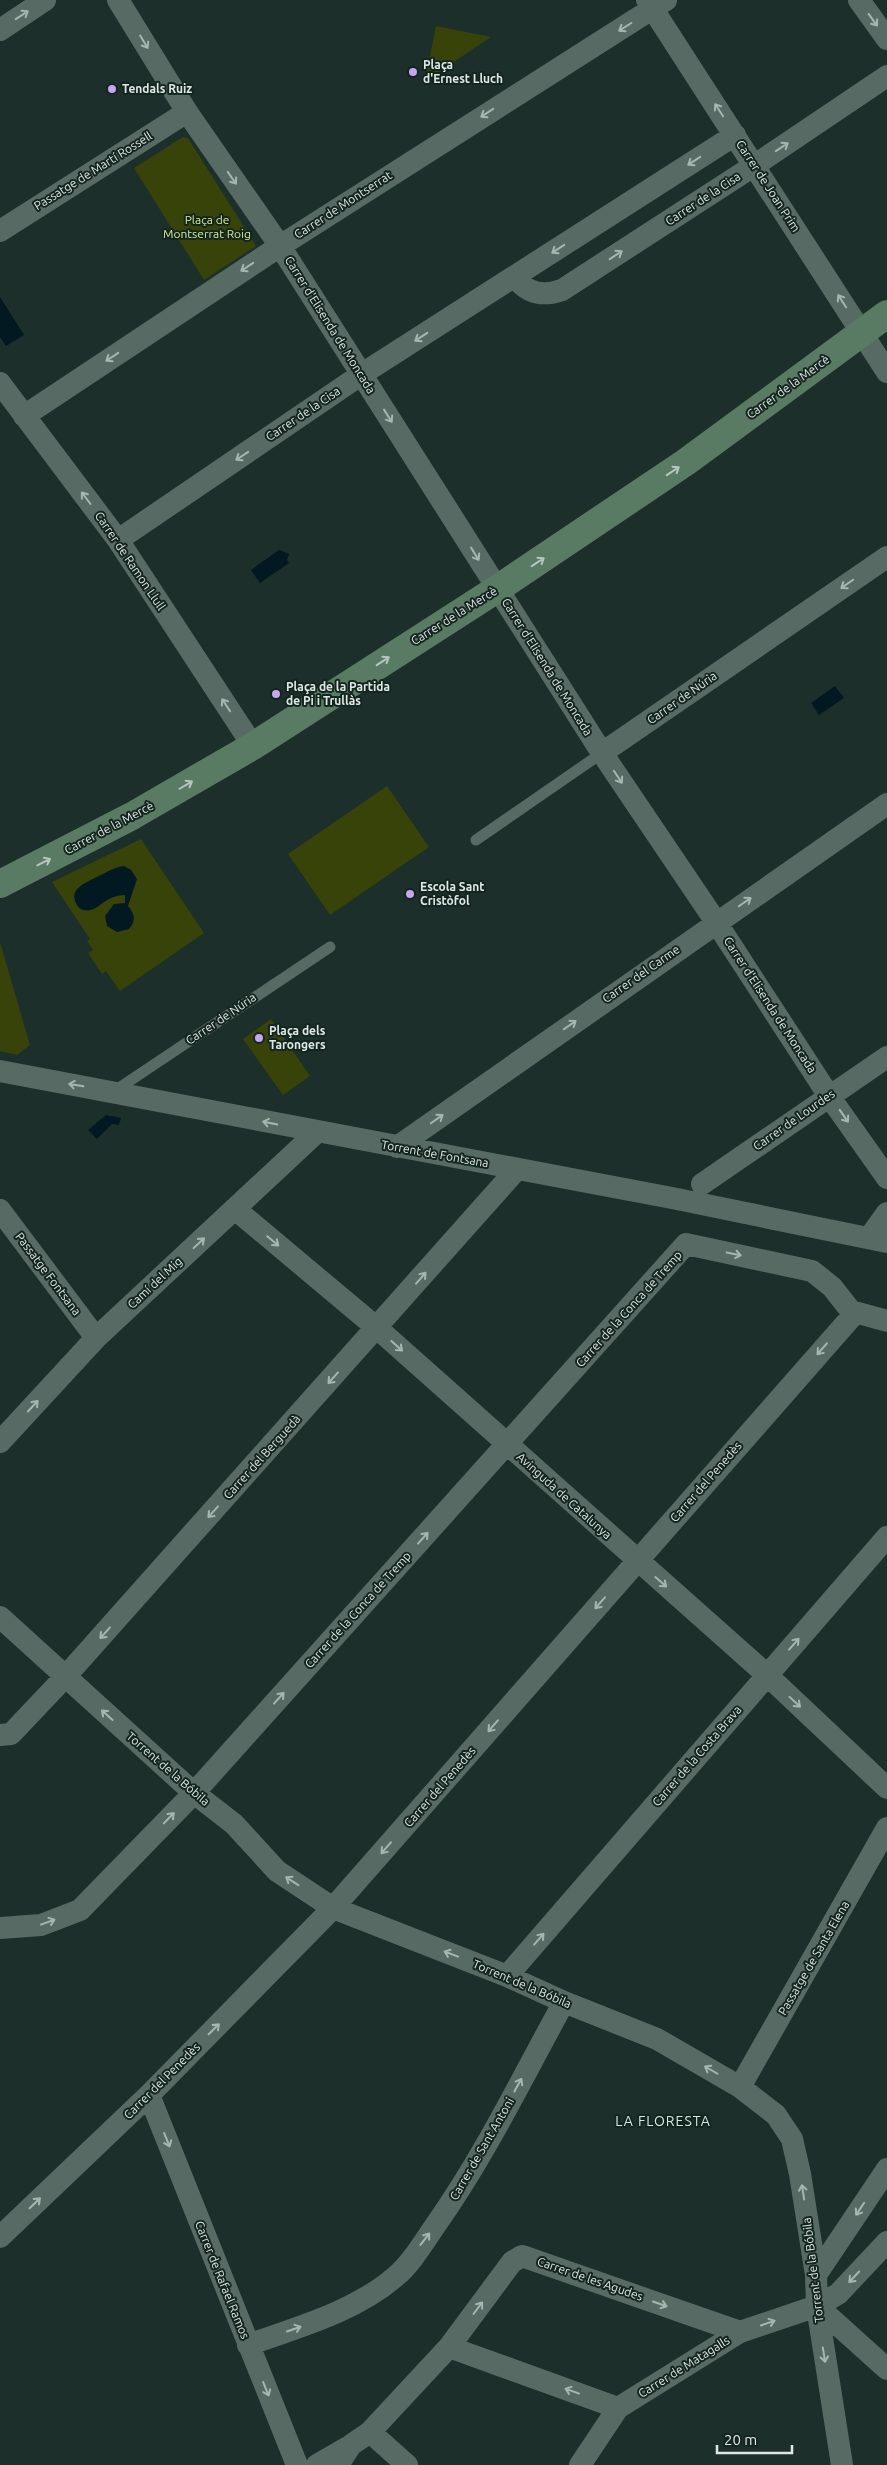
<svg xmlns="http://www.w3.org/2000/svg" width="887" height="2465" viewBox="0 0 887 2465" font-family="Ubuntu,sans-serif">
	<style>
		.green { fill: #374309 }
		.water { fill: #021922 }
		.lines { fill: none; stroke-linecap: round; stroke-linejoin: round }
		.lane { stroke: #576b64; stroke-width: 11 }
		.street { stroke: #576b64; stroke-width: 22 }
		.secondary { stroke: #597b64; stroke-width: 28 }
		.oneway { stroke: #a7b6b1 }
		.oneway2 { stroke: #b5c7be }
		.poi-dot { fill: #c5a6f0; stroke: #142520; stroke-width: 2 }
		.labels { text-anchor: middle; stroke-width: 4; stroke-linejoin: round; paint-order: stroke }
		.poi-label { font-size: 12px; font-weight: bold; fill: #dde8e4; stroke: #142520; text-anchor: start }
		.street-label { font-size: 12px; fill: #dde8e4; stroke: #142520 }
		.park-label { font-size: 12px; fill: #d3eb91; stroke: #142520 }
		.neighbourhood-label { font-size: 14px; letter-spacing: 1px; fill: #d3eae2; stroke: #142520 }
	</style>
	<rect width="100%" height="100%" fill="#1d2f2a"/>
	<path class="green" d="M436,26l55,11 -66,44z
		M183,137l5,1 68,108 -52,34 -70,-112z
		M387,786l42,61 -99,68 -42,-61z
		M141,839l63,94 -84,58 -14,-20 -4,3 -14,-21 5,-3 -6,-9 3,-2 -38,-57z
		M0,942l30,103 -13,10 -17,-4z
		M271,1019l39,57 -27,19 -40,-56z"/>
	<path class="water" d="M0,297l24,38 -18,11 -6,-9z
		M279,550l10,4 -2,6 2,3 -29,20 -9,-13z
		M835,686l9,12 -25,17 -8,-12z
		M124,866l7,4 6,9 -9,27c7,8 8,15 1,23l-12,3 -10,-6 -2,-10 9,-12 11,-1v-8c-24,0 -28,23 -46,13 -14,-18 6,-25 20,-32 8,-4 16,-9 25,-10z
		M106,1115l15,3 -2,7 -7,-1 -15,15 -9,-9z"/>
	<g class="lines">
		<path class="lane" d="M476,840l126,-87
			M113,1092l217,-145"/>
		<path class="street" d="M118,0l69,112 93,134 322,507 114,169 113,174 58,82
			M647,0l240,372
			M859,0l28,39
			M0,30l45,-30
			M0,231l187,-119
			M515,277c12,16 27,20 47,13l193,-125 132,-89
			M0,383l118,157 135,206
			M24,416l256,-170 386,-246
			M118,540l244,-166 373,-239
			M602,753l285,-196
			M0,1071l672,127 215,44
			M397,1147l490,-343
			M702,1184l185,-127
			M235,1209l142,119 390,347 120,113
			M0,1210l96,128
			M869,1238l18,-25
			M0,1442l96,-104 221,-206
			M0,1617l194,176 40,31 43,47 56,37 174,68 57,26 93,37 83,48 36,28 16,24 8,35 16,101 1,31 25,159
			M0,1735l11,-1 54,-57 452,-508
			M0,1928l41,-3 39,-15 114,-117 492,-549 126,27 20,16 19,24 36,10
			M507,1976l380,-439
			M740,2087l147,-259
			M149,2095l148,370
			M0,2237l149,-142 184,-187 522,-595
			M816,2275l71,-106
			M817,2306l70,63
			M248,2345c50,-18 106,-33 147,-68 17,-14 30,-37 42,-54 49,-70 86,-147 127,-221
			M449,2347l169,61
			M370,2432l37,33
			M317,2465l31,-18
			M338,2465l13,-20 19,-13 79,-85 63,-85 10,-6 218,76
			M580,2465l38,-57 122,-76 77,-26 21,-12 49,-52"/>
		<path class="secondary" d="M0,884l132,-68 121,-70 244,-157 189,-127 201,-148"/>
	</g>
	<defs><path id="oneway-shaft" d="M-6 0H5M1.5-3L5.5 0L1.5 3" fill="none" stroke-width="1.6" stroke-linecap="round" stroke-linejoin="round" transform="scale(1.25)"/></defs>
	<g class="oneway">
		<use href="#oneway-shaft" transform="translate(22 15) rotate(-33)"/>
		<use href="#oneway-shaft" transform="translate(873 20) rotate(54)"/>
		<use href="#oneway-shaft" transform="translate(625 27) rotate(148)"/>
		<use href="#oneway-shaft" transform="translate(144 42) rotate(59)"/>
		<use href="#oneway-shaft" transform="translate(719 110) rotate(-123)"/>
		<use href="#oneway-shaft" transform="translate(487 113) rotate(147)"/>
		<use href="#oneway-shaft" transform="translate(782 147) rotate(-34)"/>
		<use href="#oneway-shaft" transform="translate(694 161) rotate(147)"/>
		<use href="#oneway-shaft" transform="translate(232 178) rotate(55)"/>
		<use href="#oneway-shaft" transform="translate(558 249) rotate(147)"/>
		<use href="#oneway-shaft" transform="translate(616 255) rotate(-33)"/>
		<use href="#oneway-shaft" transform="translate(247 267) rotate(146)"/>
		<use href="#oneway-shaft" transform="translate(842 301) rotate(-123)"/>
		<use href="#oneway-shaft" transform="translate(421 337) rotate(147)"/>
		<use href="#oneway-shaft" transform="translate(112 357) rotate(146)"/>
		<use href="#oneway-shaft" transform="translate(388 416) rotate(58)"/>
		<use href="#oneway-shaft" transform="translate(242 456) rotate(146)"/>
		<use href="#oneway-shaft" transform="translate(86 498) rotate(-127)"/>
		<use href="#oneway-shaft" transform="translate(475 554) rotate(58)"/>
		<use href="#oneway-shaft" transform="translate(847 584) rotate(145)"/>
		<use href="#oneway-shaft" transform="translate(226 705) rotate(-123)"/>
		<use href="#oneway-shaft" transform="translate(618 777) rotate(56)"/>
		<use href="#oneway-shaft" transform="translate(745 902) rotate(-35)"/>
		<use href="#oneway-shaft" transform="translate(570 1025) rotate(-35)"/>
		<use href="#oneway-shaft" transform="translate(76 1085) rotate(-170)"/>
		<use href="#oneway-shaft" transform="translate(844 1116) rotate(55)"/>
		<use href="#oneway-shaft" transform="translate(437 1119) rotate(-35)"/>
		<use href="#oneway-shaft" transform="translate(270 1123) rotate(-169)"/>
		<use href="#oneway-shaft" transform="translate(273 1241) rotate(40)"/>
		<use href="#oneway-shaft" transform="translate(199 1243) rotate(-43)"/>
		<use href="#oneway-shaft" transform="translate(734 1254) rotate(12)"/>
		<use href="#oneway-shaft" transform="translate(421 1278) rotate(-49)"/>
		<use href="#oneway-shaft" transform="translate(397 1346) rotate(42)"/>
		<use href="#oneway-shaft" transform="translate(822 1349) rotate(131)"/>
		<use href="#oneway-shaft" transform="translate(333 1378) rotate(132)"/>
		<use href="#oneway-shaft" transform="translate(33 1406) rotate(-47)"/>
		<use href="#oneway-shaft" transform="translate(213 1512) rotate(132)"/>
		<use href="#oneway-shaft" transform="translate(423 1538) rotate(-48)"/>
		<use href="#oneway-shaft" transform="translate(661 1582) rotate(41)"/>
		<use href="#oneway-shaft" transform="translate(600 1603) rotate(131)"/>
		<use href="#oneway-shaft" transform="translate(105 1633) rotate(132)"/>
		<use href="#oneway-shaft" transform="translate(794 1644) rotate(-49)"/>
		<use href="#oneway-shaft" transform="translate(279 1698) rotate(-48)"/>
		<use href="#oneway-shaft" transform="translate(795 1702) rotate(43)"/>
		<use href="#oneway-shaft" transform="translate(107 1715) rotate(-138)"/>
		<use href="#oneway-shaft" transform="translate(493 1726) rotate(131)"/>
		<use href="#oneway-shaft" transform="translate(169 1818) rotate(-46)"/>
		<use href="#oneway-shaft" transform="translate(386 1848) rotate(131)"/>
		<use href="#oneway-shaft" transform="translate(292 1881) rotate(-147)"/>
		<use href="#oneway-shaft" transform="translate(48 1922) rotate(-20)"/>
		<use href="#oneway-shaft" transform="translate(539 1939) rotate(-49)"/>
		<use href="#oneway-shaft" transform="translate(451 1954) rotate(-159)"/>
		<use href="#oneway-shaft" transform="translate(214 2029) rotate(-45)"/>
		<use href="#oneway-shaft" transform="translate(711 2070) rotate(-150)"/>
		<use href="#oneway-shaft" transform="translate(518 2085) rotate(-61)"/>
		<use href="#oneway-shaft" transform="translate(167 2140) rotate(68)"/>
		<use href="#oneway-shaft" transform="translate(803 2192) rotate(-99)"/>
		<use href="#oneway-shaft" transform="translate(35 2203) rotate(-44)"/>
		<use href="#oneway-shaft" transform="translate(860 2209) rotate(124)"/>
		<use href="#oneway-shaft" transform="translate(425 2239) rotate(-52)"/>
		<use href="#oneway-shaft" transform="translate(854 2277) rotate(133)"/>
		<use href="#oneway-shaft" transform="translate(660 2304) rotate(19)"/>
		<use href="#oneway-shaft" transform="translate(478 2308) rotate(-53)"/>
		<use href="#oneway-shaft" transform="translate(768 2323) rotate(-19)"/>
		<use href="#oneway-shaft" transform="translate(294 2329) rotate(-19)"/>
		<use href="#oneway-shaft" transform="translate(824 2355) rotate(81)"/>
		<use href="#oneway-shaft" transform="translate(266 2389) rotate(68)"/>
		<use href="#oneway-shaft" transform="translate(572 2391) rotate(-160)"/>
	</g>
	<g class="oneway2">
		<use href="#oneway-shaft" transform="translate(673 471) rotate(-34)"/>
		<use href="#oneway-shaft" transform="translate(538 562) rotate(-34)"/>
		<use href="#oneway-shaft" transform="translate(383 661) rotate(-33)"/>
		<use href="#oneway-shaft" transform="translate(186 785) rotate(-30)"/>
		<use href="#oneway-shaft" transform="translate(44 862) rotate(-27)"/>
	</g>
	<g class="poi-dot">
		<circle cx="413" cy="72" r="5"/>
		<circle cx="112" cy="89" r="5"/>
		<circle cx="276" cy="694" r="5"/>
		<circle cx="410" cy="894" r="5"/>
		<circle cx="259" cy="1038" r="5"/>
	</g>
	<g class="labels">
		<g class="poi-label">
			<text x="423" y="69">Plaça<tspan x="423" dy="14">d'Ernest Lluch</tspan></text>
			<text x="122" y="93">Tendals Ruiz</text>
			<text x="286" y="691">Plaça de la Partida<tspan x="286" dy="14">de Pi i Trullàs</tspan></text>
			<text x="420" y="891">Escola Sant<tspan x="420" dy="14">Cristòfol</tspan></text>
			<text x="269" y="1035">Plaça dels<tspan x="269" dy="14">Tarongers</tspan></text>
		</g>
		<g class="street-label">
			<text transform="translate(93 171) rotate(-32)" y="4">Passatge de Martí Rossell</text>
			<text transform="translate(768 186) rotate(57)" y="4">Carrer de Joan Prim</text>
			<text transform="translate(703 199) rotate(-33)" y="4">Carrer de la Cisa</text>
			<text transform="translate(343 205) rotate(-33)" y="4">Carrer de Montserrat</text>
			<text transform="translate(330 325) rotate(58)" y="4">Carrer d'Elisenda de Moncada</text>
			<text transform="translate(788 387) rotate(-36)" y="4">Carrer de la Mercè</text>
			<text transform="translate(303 414) rotate(-34)" y="4">Carrer de la Cisa</text>
			<text transform="translate(130 561) rotate(56)" y="4">Carrer de Ramon Llull</text>
			<text transform="translate(454 616) rotate(-32)" y="4">Carrer de la Mercè</text>
			<text transform="translate(547 667) rotate(58)" y="4">Carrer d'Elisenda de Moncada</text>
			<text transform="translate(682 698) rotate(-35)" y="4">Carrer de Núria</text>
			<text transform="translate(109 828) rotate(-28)" y="4">Carrer de la Mercè</text>
			<text transform="translate(641 974) rotate(-35)" y="4">Carrer del Carme</text>
			<text transform="translate(770 1005) rotate(57)" y="4">Carrer d'Elisenda de Moncada</text>
			<text transform="translate(221 1019) rotate(-34)" y="4">Carrer de Núria</text>
			<text transform="translate(794 1120) rotate(-35)" y="4">Carrer de Lourdes</text>
			<text transform="translate(435 1154) rotate(10)" y="4">Torrent de Fontsana</text>
			<text transform="translate(48 1274) rotate(53)" y="4">Passatge Fontsana</text>
			<text transform="translate(155 1283) rotate(-43)" y="4">Camí del Mig</text>
			<text transform="translate(629 1309) rotate(-48)" y="4">Carrer de la Conca de Tremp</text>
			<text transform="translate(262 1457) rotate(-48)" y="4">Carrer del Berguedà</text>
			<text transform="translate(706 1482) rotate(-49)" y="4">Carrer del Penedès</text>
			<text transform="translate(564 1496) rotate(42)" y="4">Avinguda de Catalunya</text>
			<text transform="translate(358 1610) rotate(-48)" y="4">Carrer de la Conca de Tremp</text>
			<text transform="translate(697 1756) rotate(-49)" y="4">Carrer de la Costa Brava</text>
			<text transform="translate(168 1769) rotate(41)" y="4">Torrent de la Bóbila</text>
			<text transform="translate(440 1787) rotate(-49)" y="4">Carrer del Penedès</text>
			<text transform="translate(814 1958) rotate(-60)" y="4">Passatge de Santa Elena</text>
			<text transform="translate(522 1984) rotate(23)" y="4">Torrent de la Bóbila</text>
			<text transform="translate(162 2081) rotate(-45)" y="4">Carrer del Penedès</text>
			<text transform="translate(482 2149) rotate(-60)" y="4">Carrer de Sant Antoni</text>
			<text transform="translate(813 2270) rotate(-97)" y="4">Torrent de la Bóbila</text>
			<text transform="translate(590 2279) rotate(19)" y="4">Carrer de les Agudes</text>
			<text transform="translate(222 2280) rotate(68)" y="4">Carrer de Rafael Ramos</text>
			<text transform="translate(684 2367) rotate(-32)" y="4">Carrer de Matagalls</text>
		</g>
		<g class="park-label">
			<text x="207" y="224">Plaça de<tspan x="207" dy="14">Montserrat Roig</tspan></text>
		</g>
		<g class="neighbourhood-label">
			<text x="663" y="2126">LA FLORESTA</text>
		</g>
	</g>
	<path d="M717 2445v8h75v-8" fill="none" stroke="#dde8e4" stroke-width="2.5"/>
	<text x="724" y="2445" font-size="15" fill="#dde8e4" stroke="#142520" stroke-width="4" paint-order="stroke">20 m</text>
</svg>
